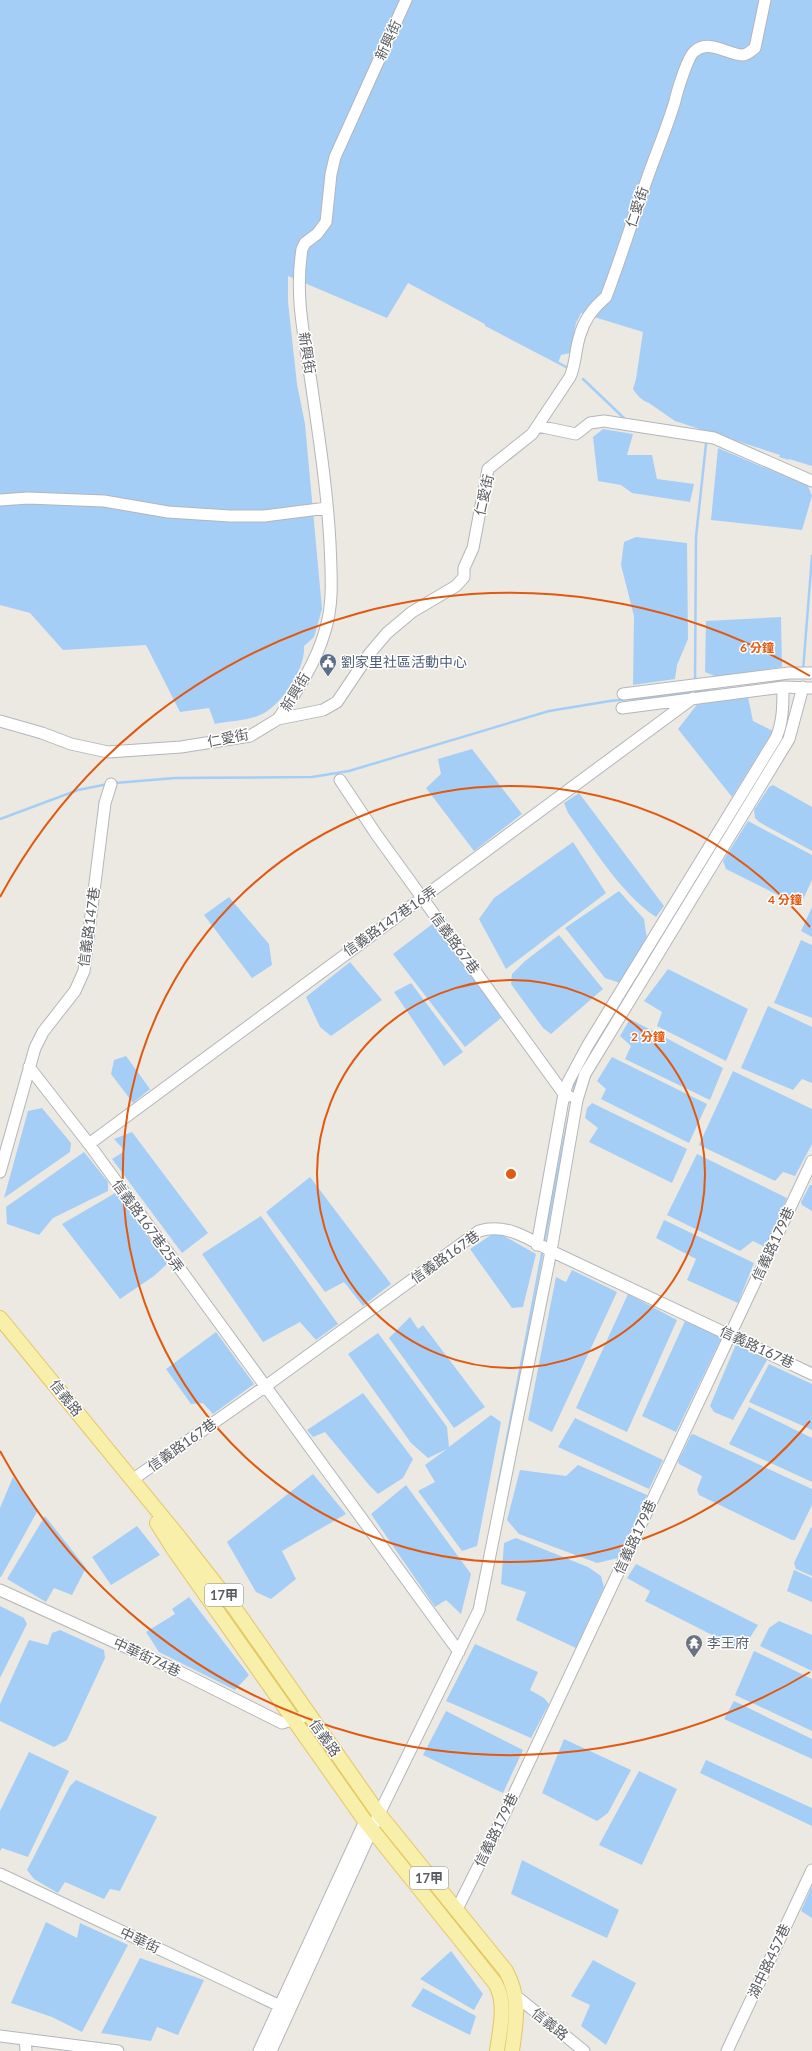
<svg xmlns="http://www.w3.org/2000/svg" width="812" height="2051" viewBox="0 0 812 2051" font-family="Lato,'Noto Sans TC',sans-serif">
	<style>
		.water { fill: #a5cef7 }
		.lines { fill: none; stroke-linecap: round; stroke-linejoin: round }
		.stream { stroke: #a5cef7; stroke-width: 2.5 }
		.minor-casing { stroke: #b3b6ba; stroke-width: 13 }
		.major-casing { stroke: #e4c761; stroke-width: 16 }
		.minor { stroke: #fff; stroke-width: 11 }
		.major { stroke: #f7efaa; stroke-width: 14 }
		.ring { fill: none; stroke: #e15910; stroke-width: 2 }
		.labels { text-anchor: middle; stroke-width: 3; stroke-linejoin: round; paint-order: stroke }
		.shield { fill: #fff; stroke: #8b8d90; stroke-width: 1 }
		.shield-label { font-size: 13px; font-weight: bold; fill: #595c60 }
		.street-label { font-size: 14px; fill: #595c60; stroke: #fff }
		.service-label { font-size: 14px; fill: #4e5e75; stroke: #fff; text-anchor: start }
		.worship-label { font-size: 14px; fill: #5b616d; stroke: #fff; text-anchor: start }
		.centre { fill: #e15910; stroke: #fff; stroke-width: 2 }
		.ring-label { font-size: 12px; text-anchor: middle; font-weight: bold; fill: #e15910; stroke: #fff; stroke-width: 3; stroke-linejoin: round; paint-order: stroke }
	</style>
	<rect width="100%" height="100%" fill="#ebe9e1"/>
	<path class="water" d="M0,0h812v466l-23,-7v1l-10,-3 1,-2 -105,-34 -26,-18c-7,-2 -13,-9 -16,-14l3,-10 7,-47 -62,-19 -5,10 -6,30 -9,2 -3,8 -150,-80 -21,35 -99,-42v26l9,82 8,40 17,185 -8,28 -10,9c2,22 -23,61 -44,69 -14,6 -31,6 -45,9l-6,-16 -29,4 -34,-67 -83,5 -33,-37 -30,-8z
		M603,429l30,5 -6,21h25l5,24 37,5 -4,18 -58,-9 -11,-8 -23,-4 -5,-44z
		M718,448l90,38 4,10 -10,34 -91,-10z
		M636,537l51,6 1,96 -11,26 -2,14 -42,6 1,-69 -13,-51 3,-23z
		M781,617l1,50 -65,10 -12,-5 1,-51z
		M748,697l5,24 20,10 -41,66 -54,-68 21,-27z
		M472,749l50,65 -48,37 -48,-63 15,-14 -3,-15z
		M773,785l39,22v44l-53,-29 -4,-4 -1,-8 15,-23z
		M579,793l85,113 -8,11c-36,-24 -63,-70 -88,-104l-4,-10z
		M748,821l64,34v25l-12,26 -74,-37 -3,-8z
		M573,842l33,51 -100,76 -27,-50 15,-21z
		M619,891l25,28 3,20 -27,44 -15,-5 -40,-50z
		M229,897l40,47 3,21 -20,13 -48,-63z
		M812,907v30l-11,-6z
		M435,922l66,96 -36,29 -72,-93z
		M559,935l44,54 -52,45 -8,-6 -32,-44 1,-10 13,-13z
		M801,940l11,5v73l-38,-15z
		M350,962l32,38 -51,36 -11,-9 -14,-30z
		M668,969l80,40 -22,52 -69,-35 5,-14 -18,-11z
		M411,983l52,69 -19,14 -50,-74z
		M768,1006l44,21v56l-10,-4 -9,11 -52,-22z
		M630,1019l93,49 -13,32 -85,-41 6,-13 -11,-10z
		M126,1056l24,33 -17,14 -22,-29 3,-14z
		M612,1057l95,47 -18,39 -88,-44 5,-10 -9,-8z
		M733,1071l79,38v35l-17,32 -12,-4 -8,9 -76,-36z
		M592,1103l95,46 -15,34 -83,-41 9,-14 -13,-10 2,-10z
		M42,1108l29,35 -1,9 -66,46 24,-87z
		M132,1132l76,101 -26,20 -70,-94 13,-8 -11,-12z
		M84,1152l24,30v9l-55,27 -14,17 -32,-11 -1,-17z
		M697,1154l90,44 -22,49 -12,-6 -13,10 -73,-36z
		M310,1177l81,107 -28,22 -19,-24 -19,10 -59,-80z
		M810,1185h2v26l-10,-6 -1,-3z
		M117,1192l50,72 -13,12 -34,23 -58,-75z
		M261,1216l77,108 -22,16 -16,-18 -37,20 -61,-88z
		M664,1220l90,43 -16,40 -51,-23 9,-21 -40,-21z
		M491,1235h11l34,19 -13,53 -11,1 -42,-59z
		M572,1270l45,22 -65,140 -24,-12 28,-143 10,5z
		M628,1294l49,26 -50,112 -51,-24z
		M410,1317l8,12 5,-4 62,82 -31,21 -65,-90z
		M685,1321l37,16 -46,95 -34,-16z
		M216,1332l38,52 -41,30 -10,-11 -12,1 -25,-35z
		M378,1333l69,94 2,20 42,-32 10,7 -24,124 -15,5 -44,-60 17,-9 -10,-17 22,-16 -19,9 -17,-15 -63,-89z
		M736,1344l31,16 -34,60 -19,-8 -4,-6z
		M769,1364l43,20v46l-63,-28z
		M363,1393l50,66 -10,19 -25,16 -9,-9 -44,-53 -12,5 -6,-7z
		M749,1407l63,31v44l-83,-38z
		M575,1418l88,42 -14,29 -91,-42z
		M693,1434l119,55v16l-17,35h-3l-93,-45 -2,-5 5,-14 -23,-12 -1,-3 13,-26z
		M578,1465l69,30 -29,63 -21,5 -78,-29 -12,-14 13,-50 46,6z
		M313,1474l33,40 -64,37 14,28 -25,20 -15,-7 -29,-50z
		M13,1477l25,33 -37,67h-1v-69z
		M406,1485l65,89 -10,40 -15,-14 -11,7 -64,-93z
		M45,1516l41,52 -14,27 -18,-7 -8,14 -39,-23z
		M137,1526l23,29 -49,30 -19,-28z
		M811,1527l1,1v48l-16,-7 -2,-6z
		M516,1538l72,29 13,9 3,11 -28,61 -60,-28 10,-28 -25,-8 3,-41z
		M636,1564l122,61 -16,25 -97,-49 5,-10 -23,-13z
		M794,1570l18,8v24l-25,-11z
		M189,1597l60,78 -14,15 -76,-38 -13,-20 29,-18 -3,-5z
		M0,1606l24,12 3,6 -27,54z
		M779,1621l33,14v36l-52,-25 9,-18z
		M60,1630l44,20 1,8 -38,82 -13,7 -54,-26v-17l29,-64 19,5 4,-12z
		M475,1644l63,28 -8,18 14,8 5,6 -18,34 -85,-37z
		M754,1651l58,28v52l-77,-36z
		M734,1701l78,38v20l-88,-40z
		M446,1711l77,39 -20,43 -80,-38z
		M564,1739l67,31 -23,43 -11,8 -55,-28z
		M29,1752l40,19 -41,86 -26,-9 -2,3v-40z
		M706,1760l106,48v18l-112,-53z
		M639,1771l38,18 -35,76 -43,-20z
		M76,1780l81,37 -37,74 -10,-2 -6,10 -39,-17 -7,11 -24,-14 -7,-9 43,-84z
		M522,1860l97,50 -12,28 -96,-44z
		M812,1886v32l-11,-7z
		M46,1922l31,16 3,-15 48,22 -46,87 -30,-15 -41,-14z
		M451,1951l32,43 -9,16 -54,-31z
		M140,1958l64,22 -26,55 -21,-8 -6,14 -50,-8z
		M593,1960l43,23 -30,62 -25,-19 9,-21 -19,-9z
		M423,1988l53,28 -6,19 -59,-29z"/>
	<g class="lines">
		<path class="stream" d="M486,325l84,44
			M583,379l43,41
			M803,671l9,-115
			M695,683l1,-146 10,-93
			M115,783l60,-5 137,-1 37,-6 200,-60 61,-10 109,-11
			M0,819l78,-29 30,-6
			M573,1095l3,-16 5,-9
			M544,1242l26,-132
			M497,1492l46,-243"/>
		<g class="minor-casing">
			<path id="minor" d="M538,426l38,8 14,-11 14,-2 110,17 98,43
				M0,500l28,-2 76,3 64,11 62,4h34l63,-8
				M623,694l166,-21h23
				M622,708l161,-21 29,1
				M278,719c19,-28 38,-56 47,-88 9,-28 6,-59 5,-88 -3,-56 -12,-112 -20,-168 -7,-45 -15,-81 -8,-126l3,-6 12,-9 9,-12 5,-48 4,-17 71,-157
				M0,721l42,12 29,11 37,8 73,-5 69,-11 28,-17 45,-9 14,-8 33,-49 17,-20 25,-21 44,-26 8,-9v-9l9,-20 15,-79 44,-35 38,-57c6,-13 5,-28 10,-42 4,-15 14,-28 26,-38 15,-39 27,-79 41,-118 9,-26 20,-51 28,-78 2,-9 13,-46 20,-50 14,-12 32,3 47,4 5,0 9,-4 13,-7l10,-48
				M340,780l36,54 188,260 5,2
				M29,1067l60,77 370,508
				M89,1144c200,-150 403,-296 604,-446
				M0,1172l35,-124 8,-16 32,-41 9,-20 21,-168 6,-19
				M537,1245l27,-151 4,-12 20,-37 188,-307c7,-16 7,-33 7,-51
				M132,1480l134,-94 213,-155c27,-8 49,7 72,20l261,123
				M0,1590l172,78 110,55 27,-8
				M0,1874l280,132
				M456,1911l49,-98 307,-652
				M516,1996l68,55
				M0,2036l118,15
				M25,2039l1,12
				M259,2051l106,-230
				M271,2051l108,-237 100,-204 72,-359 26,-151 8,-26 204,-335 14,-52
				M727,2051l85,-181"/>
		</g>
		<g class="major-casing">
			<path id="major" d="M0,1318l179,219 57,73 143,204 127,157c15,28 10,50 6,80
				M157,1523l17,27 191,271 130,162c12,20 5,45 2,68"/>
		</g>
		<use href="#minor" class="minor"/>
		<use href="#major" class="major"/>
	</g>
	<g class="ring">
		<circle cx="511" cy="1174" r="194"/>
		<path d="M810 1421A388 388 0 1 1 810 927"/>
		<path d="M810 1672A581 581 0 0 1 0 1451M0 897A581 581 0 0 1 810 676"/>
	</g>
	<defs>
		<g id="civic-pin" transform="scale(0.9)"><path d="M0 17L-7.5 6A9.5 9.5 0 1 1 7.5 6Z" fill="#5c6f8a" stroke="#fff"/><path d="M-.6-6.5H3V-4.5H.6V-3L4-1V1h2V6H-6V1h2V-1L-.6-3ZM-1.2 2.5V6h2.4V2.5Z" fill="#fff"/></g>
		<g id="temple-pin" transform="scale(0.9)"><path d="M0 17L-7.5 6A9.5 9.5 0 1 1 7.5 6Z" fill="#6b7280" stroke="#fff"/><path d="M0-6L5-2H3V0L6.5 2.5H4V6H1.5V3h-3V6H-4V2.5H-6.5L-3 0V-2H-5Z" fill="#fff"/></g>
	</defs>
	<g fill-rule="evenodd">
		<use href="#civic-pin" x="328" y="662"/>
		<use href="#temple-pin" x="694" y="1643"/>
	</g>
	<g class="labels">
		<g class="shield">
			<rect x="205" y="1584" width="38" height="22" rx="3"/>
			<rect x="410" y="1867" width="38" height="22" rx="3"/>
		</g>
		<g class="shield-label">
			<text x="224" y="1600">17甲</text>
			<text x="429" y="1883">17甲</text>
		</g>
		<g class="street-label">
			<text transform="translate(388 40) rotate(-65)" y="5">新興街</text>
			<text transform="translate(637 207) rotate(-71)" y="5">仁愛街</text>
			<text transform="translate(307 353) rotate(81)" y="5">新興街</text>
			<text transform="translate(484 495) rotate(-77)" y="5">仁愛街</text>
			<text transform="translate(295 692) rotate(-59)" y="5">新興街</text>
			<text transform="translate(228 738) rotate(-11)" y="5">仁愛街</text>
			<text transform="translate(390 921) rotate(-35)" y="5">信義路147巷16弄</text>
			<text transform="translate(89 927) rotate(-82)" y="5">信義路147巷</text>
			<text transform="translate(455 943) rotate(54)" y="5">信義路67巷</text>
			<text transform="translate(148 1226) rotate(54)" y="5">信義路167巷25弄</text>
			<text transform="translate(773 1244) rotate(-65)" y="5">信義路179巷</text>
			<text transform="translate(445 1257) rotate(-35)" y="5">信義路167巷</text>
			<text transform="translate(757 1347) rotate(25)" y="5">信義路167巷</text>
			<text transform="translate(66 1398) rotate(51)" y="5">信義路</text>
			<text transform="translate(182 1445) rotate(-35)" y="5">信義路167巷</text>
			<text transform="translate(635 1537) rotate(-65)" y="5">信義路179巷</text>
			<text transform="translate(147 1657) rotate(25)" y="5">中華街74巷</text>
			<text transform="translate(325 1738) rotate(55)" y="5">信義路</text>
			<text transform="translate(496 1830) rotate(-64)" y="5">信義路179巷</text>
			<text transform="translate(140 1940) rotate(25)" y="5">中華街</text>
			<text transform="translate(769 1961) rotate(-65)" y="5">湖中路457巷</text>
			<text transform="translate(550 2024) rotate(39)" y="5">信義路</text>
		</g>
		<g class="service-label">
			<text x="341" y="667">劉家里社區活動中心</text>
		</g>
		<g class="worship-label">
			<text x="707" y="1648">李王府</text>
		</g>
	</g>
	<circle cx="511" cy="1174" r="6" class="centre"/>
	<g class="ring-label">
		<text x="757" y="652">6 分鐘</text>
		<text x="785" y="904">4 分鐘</text>
		<text x="648" y="1041">2 分鐘</text>
	</g>
</svg>
